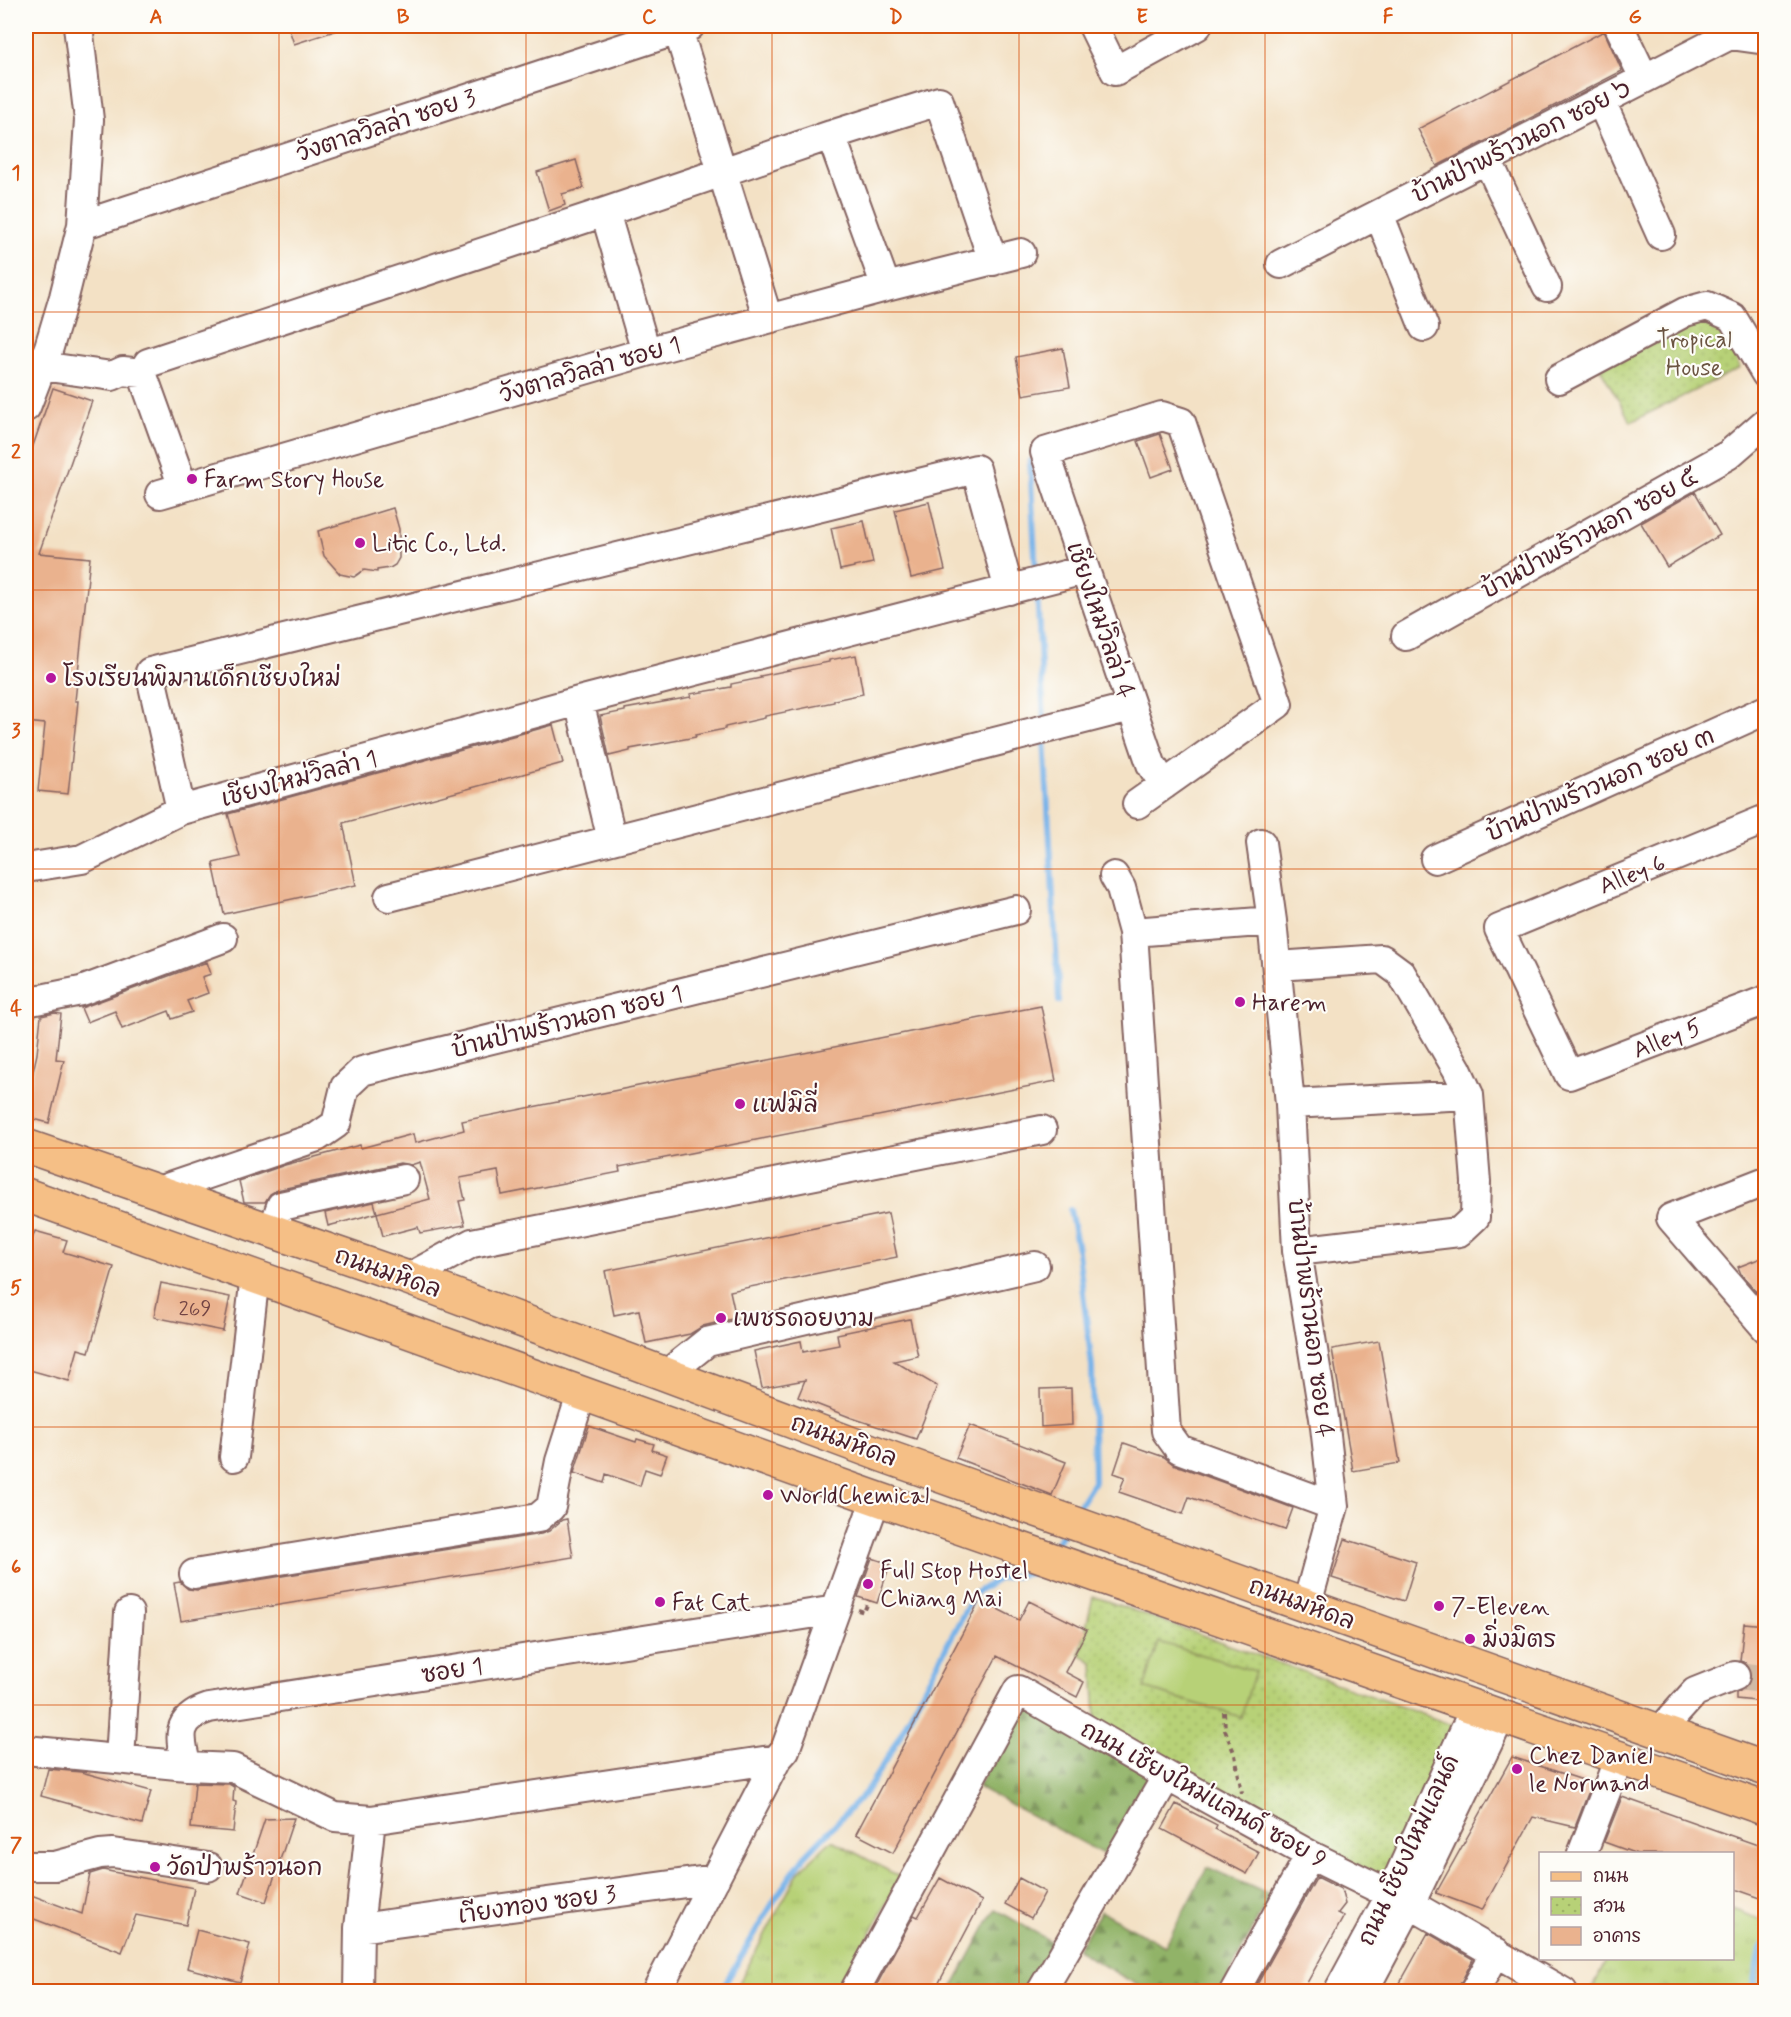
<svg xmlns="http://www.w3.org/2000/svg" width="1791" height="2017" viewBox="0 0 1791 2017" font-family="Mynerve,'Playpen Sans Thai',sans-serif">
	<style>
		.grass { fill: url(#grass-tufts); stroke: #807851; stroke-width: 1.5 }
		.forest { fill: url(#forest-firs); stroke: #6e694a; stroke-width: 1.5 }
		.park { fill: url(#park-dots); stroke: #807851; stroke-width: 1.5 }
		.pitch { fill: #b7d177; stroke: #807851; stroke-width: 1.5 }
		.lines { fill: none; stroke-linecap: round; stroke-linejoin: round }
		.stream { stroke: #78b3e9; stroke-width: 6 }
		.building { fill: #eab28e }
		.minor-tunnel { stroke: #d1baa6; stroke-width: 28; stroke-dasharray: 28 14; stroke-linecap: butt }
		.minor-casing { stroke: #856361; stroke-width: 32 }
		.major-casing { stroke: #856361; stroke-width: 36 }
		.path { stroke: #856361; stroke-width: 4; stroke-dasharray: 4.5 4.5; stroke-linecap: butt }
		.minor { stroke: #fff; stroke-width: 28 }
		.major { stroke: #f5bf86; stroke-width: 33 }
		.grid { fill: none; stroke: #d8530f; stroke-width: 1.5; stroke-opacity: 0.55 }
		.poi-dot { fill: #b5179e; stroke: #fdfcf7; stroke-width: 2 }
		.labels { text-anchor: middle; stroke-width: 4.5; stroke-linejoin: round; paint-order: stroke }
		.number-label { font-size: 21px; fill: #724444 }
		.street-label { font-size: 24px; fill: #4a1f2b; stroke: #fdfcf7 }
		.park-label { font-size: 24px; fill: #6b5442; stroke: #fdfcf7 }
		.poi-label { font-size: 24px; fill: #4a1f2b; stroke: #fdfcf7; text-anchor: start }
		.neatline { fill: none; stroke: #d8530f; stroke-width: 2 }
		.grid-label { font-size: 20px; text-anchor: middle; font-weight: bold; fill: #d8530f }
	</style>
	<defs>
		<pattern id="grass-tufts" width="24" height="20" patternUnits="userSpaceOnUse" patternTransform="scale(1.5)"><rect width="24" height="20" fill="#b7d177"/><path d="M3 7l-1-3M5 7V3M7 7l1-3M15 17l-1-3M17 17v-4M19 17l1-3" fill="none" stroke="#9fb367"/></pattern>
		<pattern id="forest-firs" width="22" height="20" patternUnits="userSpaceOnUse" patternTransform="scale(1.5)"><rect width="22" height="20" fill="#91b368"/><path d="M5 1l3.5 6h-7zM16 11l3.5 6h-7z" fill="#789156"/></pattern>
		<pattern id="park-dots" width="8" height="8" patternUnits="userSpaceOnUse" patternTransform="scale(1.5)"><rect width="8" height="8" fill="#b7d177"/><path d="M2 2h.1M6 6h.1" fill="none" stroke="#9fb367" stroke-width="1.8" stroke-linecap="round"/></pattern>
	</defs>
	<rect width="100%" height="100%" fill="#fdfcf7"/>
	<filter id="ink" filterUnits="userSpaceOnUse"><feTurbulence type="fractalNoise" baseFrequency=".0167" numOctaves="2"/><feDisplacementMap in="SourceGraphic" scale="12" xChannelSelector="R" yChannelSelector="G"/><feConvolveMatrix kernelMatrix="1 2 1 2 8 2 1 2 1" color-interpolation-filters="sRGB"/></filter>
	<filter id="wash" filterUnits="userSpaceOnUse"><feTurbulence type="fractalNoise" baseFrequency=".008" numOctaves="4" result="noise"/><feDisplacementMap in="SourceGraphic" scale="24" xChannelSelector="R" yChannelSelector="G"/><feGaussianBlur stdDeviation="1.35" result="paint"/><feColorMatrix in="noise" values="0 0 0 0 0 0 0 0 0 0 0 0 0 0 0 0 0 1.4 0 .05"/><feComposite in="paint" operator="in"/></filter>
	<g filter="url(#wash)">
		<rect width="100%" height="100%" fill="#f3e1c5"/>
		<path class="grass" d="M832,1840l68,37 -60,114h-87l-14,-8 60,-112z
			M1733,1909l32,12v30l-7,40h-166l14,-32 126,-1z"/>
		<path class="forest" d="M1022,1699l135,78 -52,78 -127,-68z
			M1207,1867l63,28 -49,96h-85l3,-5 -62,-36 24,-39 64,35z
			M995,1909l62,36 -27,46 -80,1z"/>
		<path class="park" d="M1711,309l29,59 -109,54 -31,-54z
			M1093,1596l362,130 -69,156 -290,-162 -3,-57 -13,-9z"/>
		<path class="pitch" d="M1159,1642l96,29 -14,46 -97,-29z"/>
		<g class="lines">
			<path class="stream" d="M1030,461l6,114
				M1037,591l7,131
				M1044,738l15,263
				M1070,1210l7,34 15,122 2,116 -19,30
				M1052,1550l12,-19
				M720,1992l57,-96 27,-39 61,-64 26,-41 83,-158 24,-15 32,-6 9,-5
				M1753,1992l8,-43 5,-9"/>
		</g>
		<g id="blocks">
			<path class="building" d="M288,26h53v3l-47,15z
				M1604,31l18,40 -185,95 -19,-37z
				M576,160l8,28 -22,6 3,11 -16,6 -12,-39z
				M1063,348l7,39 -47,8 -7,-38z
				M53,388l39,13 -53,152 51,5 -15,143h3l-10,93 -30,-3 7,-67 -19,-2v-256z
				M1160,434l13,35 -22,8 -13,-36z
				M1695,492l25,43 -53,32 -26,-44z
				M929,502l16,68 -34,8 -16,-68z
				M393,508l6,21v29l-4,7 -5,3 -13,2v2l-13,-2 -10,7 -14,-3 -16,-18 -6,-25z
				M864,521l9,42 -33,7 -9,-42z
				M856,655l7,39 -29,6v2l-69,14v2l-40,9v2l-30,6 1,2 -66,12v2l-21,5 -9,-40 25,-5v-2l66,-12 -1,-3 41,-7v-3l30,-6 -1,-2 69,-14v-2z
				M553,725l10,38 -220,60 13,62 -132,29 -11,-51 27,-6 -12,-43z
				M207,962l4,12 -9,3 6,16 -21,8 5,11 -20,7 -3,-8 -47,18 -7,-18 -28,11 -6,-14z
				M1041,1006l15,75 -376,74 -61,12 1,5 -118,23 -4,-24 -38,7 5,22 -6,1 6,24 -45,8 -2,-6 -35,9 -6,-23 53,-14 -10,-37 -9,3 -11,-2 -123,27 -7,4 -5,8h-21l-5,-21 46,-16 75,-20 1,3 52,-14 2,9 49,-13 -2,-9z
				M55,1013l6,1 -5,45 8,1 -15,63 -23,-6v-14l11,-49 4,-38z
				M374,1202l3,11 -49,13 -3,-13z
				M888,1213l9,44 -167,34 6,27 -33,8 -13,8 -44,9 -7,-33 -25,5 -9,-44z
				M35,1231l32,9 -4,12 51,15 -25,85 -11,-3 -9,32 -43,-12v-117l5,-9z
				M1766,1256v34l-8,3 -17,-19 -3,-7z
				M161,1283l69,14 -7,34 -69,-14z
				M910,1319l8,37 -24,5 43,25 -21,53 -64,-21 -54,-21 7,-17 -43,8 -8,-37 47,-10 2,11 36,-7 -2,-11z
				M1379,1341l21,122 -47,8 -21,-122z
				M1071,1388l1,37 -31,2 -1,-38z
				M970,1425l96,37 -14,33 -96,-37z
				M589,1426l47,16 1,-3 17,5 -2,6 15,5 -7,19 -15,-5 -5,17 -34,-12 -2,9 -30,-10z
				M1124,1443l40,14 9,7 120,44 -8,22 -96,-33 -6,17 -64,-22 6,-15 -11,-4z
				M567,1519l6,38 -392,64 -7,-38 6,-1 8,7 9,1 344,-56 8,-3 13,-11z
				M1345,1539l71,23 -12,39 -72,-23z
				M872,1558l18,6 -13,39 -19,-6z
				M980,1600l39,20 10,-19 58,29 -22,42 19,10 -7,15 -80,-41 -104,197 -37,-19z
				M1744,1623l22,2v77l-30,-3v-6l12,-6 3,-9 -1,-9 -4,-6 -6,-2z
				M1512,1757l80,26 -17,44 -42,-10 -51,93 -46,-17z
				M48,1769l33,3 70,19 -9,33 -101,-28z
				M195,1783l34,1 5,3 -1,14 3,1 -3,30 -42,-4z
				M1622,1797l144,51v52l-34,-12v-34h-95l-33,-12z
				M1176,1804l41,21 -2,4 44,23 -12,22 -85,-45z
				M294,1818l-28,84 -26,-9 25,-74z
				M103,1870l91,18 -8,37 -50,-10 -14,37 -96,-36v-23l56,21 8,-40z
				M1317,1877l24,12 4,15 -7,9 6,3 -42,76h-49z
				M940,1878l42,23 -48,91h-61l41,-77 4,2z
				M1019,1878l26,14 -14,26 -26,-14z
				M197,1930l53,14 -10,38 -53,-14z
				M1428,1933l45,26 -17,33h-61z"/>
		</g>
	</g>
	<g filter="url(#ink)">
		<use href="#blocks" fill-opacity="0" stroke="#856361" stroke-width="1.5"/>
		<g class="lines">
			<path class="minor-tunnel" d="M1735,1676l31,3"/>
			<g class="minor-casing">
				<path id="minor" d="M1093,26l22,45 82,-45
					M1619,26l25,52
					M678,30l90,289
					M1601,101l60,134
					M831,135l55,152
					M1487,159l60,128
					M605,212l41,140
					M1379,214l45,113
					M82,225l608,-199
					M1281,264l449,-229 36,5
					M41,366l71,10 11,-5 19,2
					M1559,379l126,-67 22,-6 25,11 34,57
					M26,407l23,-60 15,-50 18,-72 7,-105 -11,-94
					M183,487l-41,-114 6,-10 457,-151 226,-77 108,-34 54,160
					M160,494l486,-142 240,-65 135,-34
					M1406,636l322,-181 38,-33
					M579,701l33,139
					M1137,804l141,-100 -97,-282 -19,-6 -117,36 106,312 13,21
					M181,810l-31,-138 826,-203 33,121
					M1766,819l-267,110 70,146 197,-75
					M1261,843l11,78 18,183 7,147 27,167 10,88 -27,98
					M1435,859l331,-149
					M26,868l56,-9 99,-49 398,-109 505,-131
					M1114,876l7,12 12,44 33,499 13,18 155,57
					M389,897l742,-190
					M1133,932l139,-11
					M1277,966l105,-7 19,14 56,96 12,26 7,87 -1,35 -16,15 -162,19
					M26,1002l55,-11 142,-53
					M1290,1104l179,-9
					M1766,1181l-95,37 95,110
					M158,1191l159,-54 19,-13 9,-37 17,-16 654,-161
					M272,1232l9,-26 123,-27
					M408,1278l64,-35 570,-113
					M667,1374l40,-32 328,-76
					M234,1457l21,-181
					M194,1574l344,-56 13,-11 9,-46 22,-69
					M1659,1732l36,-40 40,-16
					M26,1750l161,16 46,2 102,49 36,3 406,-61
					M120,1759l9,-146
					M187,1766c-8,-29 -12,-47 22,-58l614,-96 11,1
					M1582,1854l37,-96
					M26,1866h29l45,-12 13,-1 95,14
					M359,1928l356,-49
					M358,1992l1,-64 12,-108
					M656,1992l121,-233 8,-9 91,-252
					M854,1992l164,-302 149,86 143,79 100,49 153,88
					M1041,1992l126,-216
					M1234,1992l76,-137
					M1338,1992l53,-98 84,-187
					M1363,1992l47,-88 91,-188
					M1474,1992l22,-40"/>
			</g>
			<g class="major-casing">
				<path id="major" d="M26,1146l382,132 474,177 884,314
					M26,1195l838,299 902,315"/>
			</g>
			<path class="path" d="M858,1610l6,2 5,-12
				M1224,1712l1,18 10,25 7,38"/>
			<use href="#minor" class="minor"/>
			<use href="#major" class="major"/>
		</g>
	</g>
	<path class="grid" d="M279,26v1966M526,26v1966M772,26v1966M1019,26v1966M1265,26v1966M1512,26v1966M26,312h1740M26,590h1740M26,869h1740M26,1148h1740M26,1427h1740M26,1705h1740"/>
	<g class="poi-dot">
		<circle cx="192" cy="479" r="6"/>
		<circle cx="360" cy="543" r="6"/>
		<circle cx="51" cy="678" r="6"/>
		<circle cx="1240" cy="1002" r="6"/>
		<circle cx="740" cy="1104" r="6"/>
		<circle cx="721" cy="1318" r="6"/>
		<circle cx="768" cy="1495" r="6"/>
		<circle cx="868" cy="1584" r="6"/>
		<circle cx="660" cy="1602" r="6"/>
		<circle cx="1439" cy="1606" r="6"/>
		<circle cx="1470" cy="1639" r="6"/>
		<circle cx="1517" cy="1769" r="6"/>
		<circle cx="155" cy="1867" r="6"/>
	</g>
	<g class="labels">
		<g class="number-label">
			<text x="195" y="1315">269</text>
		</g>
		<g class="street-label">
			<text transform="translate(386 125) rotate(-18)" y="8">วังตาลวิลล่า ซอย 3</text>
			<text transform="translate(1521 141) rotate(-27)" y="8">บ้านป่าพร้าวนอก ซอย ๖</text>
			<text transform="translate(590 369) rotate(-16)" y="8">วังตาลวิลล่า ซอย 1</text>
			<text transform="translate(1589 533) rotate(-29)" y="8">บ้านป่าพร้าวนอก ซอย ๕</text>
			<text transform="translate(1101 620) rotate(71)" y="8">เชียงใหม่วิลล่า 4</text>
			<text transform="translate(299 778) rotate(-15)" y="8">เชียงใหม่วิลล่า 1</text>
			<text transform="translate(1600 784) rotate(-24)" y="8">บ้านป่าพร้าวนอก ซอย ๓</text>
			<text transform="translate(1632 874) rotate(-22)" y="8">Alley 6</text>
			<text transform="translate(567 1021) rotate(-14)" y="8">บ้านป่าพร้าวนอก ซอย 1</text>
			<text transform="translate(1667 1038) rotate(-21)" y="8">Alley 5</text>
			<text transform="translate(388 1272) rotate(19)" y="8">ถนนมหิดล</text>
			<text transform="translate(1311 1318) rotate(83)" y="8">บ้านป่าพร้าวนอก ซอย 4</text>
			<text transform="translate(844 1440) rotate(20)" y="8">ถนนมหิดล</text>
			<text transform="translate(1302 1603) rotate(20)" y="8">ถนนมหิดล</text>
			<text transform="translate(452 1670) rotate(-9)" y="8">ซอย 1</text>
			<text transform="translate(1204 1794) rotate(29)" y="8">ถนน เชียงใหม่แลนด์ ซอย 9</text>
			<text transform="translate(1408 1850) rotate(-65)" y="8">ถนน เชียงใหม่แลนด์</text>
			<text transform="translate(537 1904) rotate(-8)" y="8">เาียงทอง ซอย 3</text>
		</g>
		<g class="park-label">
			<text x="1694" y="347">Tropical<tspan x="1694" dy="28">House</tspan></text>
		</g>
		<g class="poi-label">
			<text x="204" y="487">Farm Story House</text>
			<text x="372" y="551">Litic Co., Ltd.</text>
			<text x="63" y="686">โรงเรียนพิมานเด็กเชียงใหม่</text>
			<text x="1252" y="1010">Harem</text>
			<text x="752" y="1112">แฟมิลี่</text>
			<text x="733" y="1326">เพชรดอยงาม</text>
			<text x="780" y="1503">WorldChemical</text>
			<text x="880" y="1578">Full Stop Hostel<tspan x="880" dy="28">Chiang Mai</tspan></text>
			<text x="672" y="1610">Fat Cat</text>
			<text x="1451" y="1614">7-Eleven</text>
			<text x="1482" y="1647">มิ่งมิตร</text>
			<text x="1529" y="1763">Chez Daniel<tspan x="1529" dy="28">le Normand</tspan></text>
			<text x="167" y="1875">วัดป่าพร้าวนอก</text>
		</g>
	</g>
	<rect width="1791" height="2017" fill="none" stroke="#fdfcf7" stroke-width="66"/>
	<rect x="1539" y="1852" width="195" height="108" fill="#fdfcf7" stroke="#b5a4a5" stroke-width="1.5"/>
	<rect x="1551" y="1872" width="30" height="9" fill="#f5bf86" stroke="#b5a4a5" stroke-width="1.5"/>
	<text x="1593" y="1882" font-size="18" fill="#4a1f2b">ถนน</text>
	<rect x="1551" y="1897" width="30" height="18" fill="url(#park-dots)" stroke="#b5a4a5" stroke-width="1.5"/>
	<text x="1593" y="1912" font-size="18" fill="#4a1f2b">สวน</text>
	<rect x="1551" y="1927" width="30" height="18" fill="#eab28e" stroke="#b5a4a5" stroke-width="1.5"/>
	<text x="1593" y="1942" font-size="18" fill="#4a1f2b">อาคาร</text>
	<rect x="33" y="33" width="1725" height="1951" class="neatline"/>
	<g class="grid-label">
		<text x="156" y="23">A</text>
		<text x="403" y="23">B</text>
		<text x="649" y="23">C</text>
		<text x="896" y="23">D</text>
		<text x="1142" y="23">E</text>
		<text x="1388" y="23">F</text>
		<text x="1635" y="23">G</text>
		<text x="16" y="179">1</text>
		<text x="16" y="458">2</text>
		<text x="16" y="737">3</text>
		<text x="16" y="1015">4</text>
		<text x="16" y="1294">5</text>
		<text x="16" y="1573">6</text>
		<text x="16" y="1851">7</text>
	</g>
</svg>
